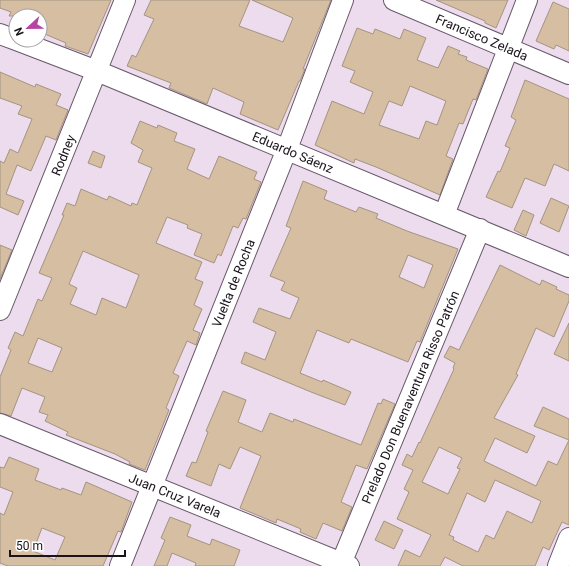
<svg xmlns="http://www.w3.org/2000/svg" width="569" height="566" viewBox="0 0 569 566" font-family="Roboto,sans-serif">
	<style>
		.building { fill: #d5bea1; stroke: #a49481; fill-rule: evenodd }
		.lines { fill: none; stroke-linecap: round; stroke-linejoin: round }
		.minor-casing { stroke: #685869; stroke-width: 22 }
		.minor { stroke: #fff; stroke-width: 20 }
		.labels { text-anchor: middle; stroke-width: 3; stroke-linejoin: round; paint-order: stroke }
		.street-label { font-size: 13px; fill: #1a131a; stroke: #fff }
	</style>
	<rect width="100%" height="100%" fill="#eddbee"/>
	<path class="building" d="M0,0h111l-23,54 -23,-8 1,-3 -26,-11v-16h-31l2,-4 -11,-4z
		M151,0h99l-11,26 44,16 10,-24 -41,-18h79l-28,69h2l-5,12h-1l-21,49 -38,-16 4,-12 -31,-14 -6,16 -38,-16 2,-5 -44,-17 5,-11 4,2 18,-38 -10,-4z
		M436,0h72l-12,28 -11,-5v-2z
		M553,2l16,7v42l-13,-6 -2,4 -18,-8z
		M357,28l16,6 2,-5 25,10 4,-10 22,9 -9,22 21,8 10,-22 12,5 -2,3 9,3 -1,3 22,9 -12,31 -3,-1 -10,25 -4,-1 -13,33 7,3 -13,36 -64,-28 -21,-8 -1,4 -39,-18 17,-44 32,13 9,-22 -23,-10 5,-11 -13,-5zM410,86l36,15 -9,24 -11,-4 -7,18 -40,-14 10,-24 13,5z
		M0,72l35,15 1,-3 25,10 -5,11 12,5 -12,30 -10,-4 -15,35 -14,-6 -11,29 18,7 -6,14 -18,-8v-46l4,2 6,-14 8,4 14,-34 -14,-5 4,-8 -22,-8z
		M525,80l44,19v72l-15,-7 -9,22 -20,-8 -13,30 -26,-11 12,-26 2,1 10,-24 -5,-2 11,-26 -5,-3z
		M140,121l17,7 1,-3 19,8 -3,8 21,8 -8,20 22,10 10,-23 38,16 -3,7 7,3 -15,37 -3,-1 -5,10 -5,-2 -12,30 -3,-2 -4,9 -20,-8 8,-21 -15,-6 1,-3 -21,-8 -11,26 46,19 -7,17 8,3 -9,23 8,4 -9,21 7,3 -4,12 -9,-4 -14,32 6,3 -13,32 3,2 -24,60 -16,-6 1,-2 -15,-8 -49,-19 2,-3 -23,-11 3,-6 -9,-3 6,-15 -23,-9 -11,28 -11,-3v-36l11,-27 -3,-2 7,-16 8,4 15,-37 4,2 10,-23 -13,-5 25,-58h-2l5,-12 8,3 6,-17 26,11 2,-4 22,10 1,-3 5,2 15,-37 -14,-6 5,-12 -12,-7zM83,251l56,24 -13,33 -24,-10 -6,17 -26,-11 7,-16 -8,-4zM38,338l24,10 -10,24 -24,-9z
		M93,151l12,5 -4,12 -13,-5z
		M303,181l24,10 -3,8 32,13 3,-5 19,7 -2,4 31,13 51,18 -38,93 -3,-1 -9,21 -57,-23 -2,4 -32,-13 -17,43 22,9 1,-2 28,12 -6,13 -34,-13 -70,-29 4,-11 20,8 11,-28 -23,-10 6,-14 31,11 9,-21 -18,-8 4,-8 -15,-6 21,-48 -5,-2zM408,255l25,10 -9,23 -25,-11z
		M551,198l18,8 -10,26 -19,-9z
		M523,210l11,5 -8,21 -12,-6z
		M0,245l12,5 -12,29z
		M500,265l40,20 2,-5 15,7 -1,2 13,6v6l-15,36 -18,-9 -20,46 2,1 -24,43 41,18 -8,17 -32,-15 -11,23 52,25 12,-25 9,4 12,-25 -35,-14 9,-19 26,12v106l-7,-3 -13,28 -6,-3 -8,19h-72l-18,-9 -5,9h-42l7,-16 15,7 11,-22 -34,-16 12,-27 -5,-3 9,-19 -11,-5 5,-11 5,3 7,-15 1,1 34,-74 -1,-1 2,-5 -11,-6 6,-11 9,4zM439,447l23,11 -5,10 3,1 -12,25 -26,-12zM495,480l46,21 -9,22 -25,-12 -13,28 -8,-4 -8,17 -25,-12 1,-3 -5,-2 18,-42 18,9z
		M569,323v38l-15,-7z
		M223,391l23,9 -8,22 24,10 8,-19 23,9 1,-3 67,26 17,-42 3,1 2,-5 12,5 -28,65 -11,-4 -15,37 11,5 -10,24 -19,-8 -7,16 -16,-7 1,-3 -24,-10 -1,4 -36,-15 21,-52 -21,-9 -10,22 -11,-5 -8,22 -25,-10 6,-14 4,1 12,-31 -2,-1z
		M9,457l30,12 -4,11 26,10 1,-2 19,7 5,-13 46,20 -11,30 -3,-1 -15,35h-95l-8,-3v-50l4,2 9,-23 -13,-5v-20l4,1zM42,528l23,9 -10,23 -22,-9z
		M170,517l21,8 -4,11 23,9 2,-6 28,11 -6,16h-39l1,-3 -24,-10 -5,13h-13l11,-26 -4,-2z
		M384,521l19,9 -9,19 -19,-9z"/>
	<g class="lines">
		<g class="minor-casing">
			<path id="minor" d="M394,0l175,74
				M0,34l16,6
				M16,40l81,31 472,196
				M444,215l83,-215
				M0,310l125,-310
				M0,424l349,142
				M120,566l167,-417 56,-149
				M340,566l140,-337
				M558,566l11,-28"/>
		</g>
		<use href="#minor" class="minor"/>
	</g>
	<g class="labels">
		<g class="street-label">
			<text transform="translate(482 37) rotate(23)" y="5">Francisco Zelada</text>
			<text transform="translate(293 152) rotate(23)" y="5">Eduardo Sáenz</text>
			<text transform="translate(63 155) rotate(-68)" y="5">Rodney</text>
			<text transform="translate(233 283) rotate(-68)" y="5">Vuelta de Rocha</text>
			<text transform="translate(410 397) rotate(-67)" y="5">Prelado Don Buenaventura Risso Patrón</text>
			<text transform="translate(175 495) rotate(22)" y="5">Juan Cruz Varela</text>
		</g>
	</g>
	<g transform="translate(28 28) rotate(248)"><circle r="19" fill="#ffffff" stroke="#a3a1a3"/>
	<path d="M0-3L7 15L0 10L-7 15Z" fill="#b645a1"/>
	<text y="-6" font-size="11" font-weight="bold" text-anchor="middle" fill="#1a131a">N</text>
	</g>
	<path d="M10 550v6h115v-6" fill="none" stroke="#1a131a" stroke-width="2"/>
	<text x="16" y="550" font-size="12" fill="#1a131a" stroke="#ffffff" stroke-width="3" paint-order="stroke">50 m</text>
</svg>
